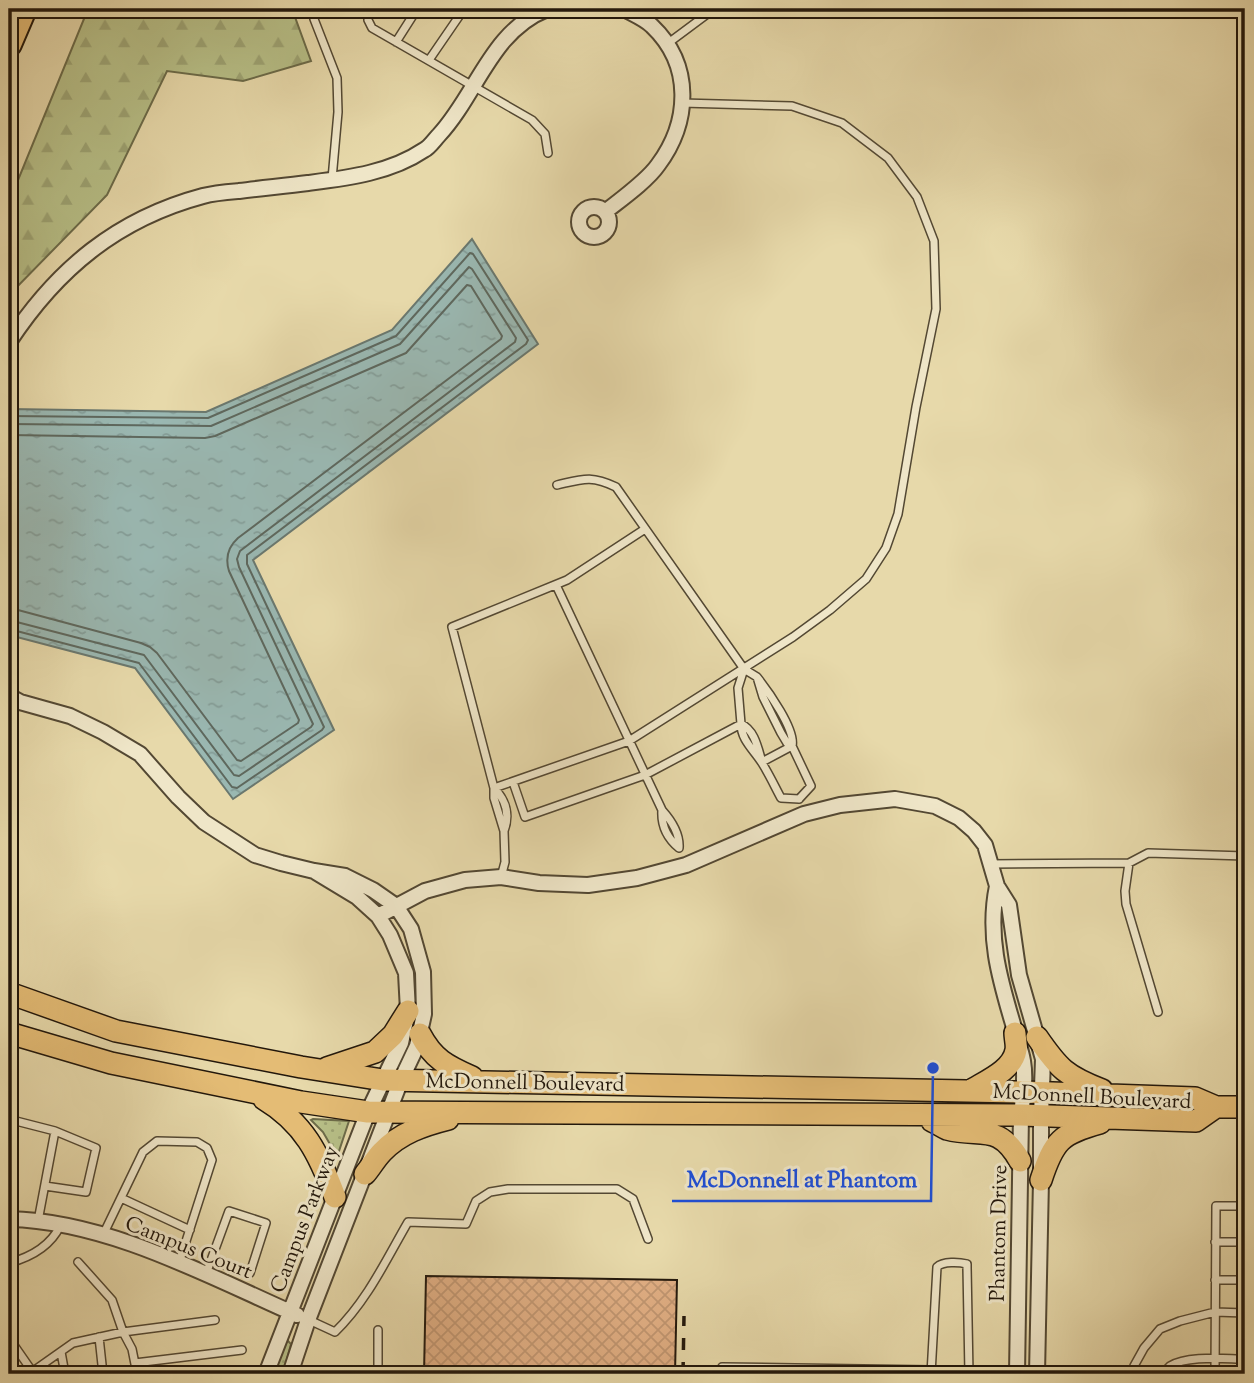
<svg xmlns="http://www.w3.org/2000/svg" width="1254" height="1383" viewBox="0 0 1254 1383" font-family="'Sorts Mill Goudy',serif">
	<style>
		.grass { fill: url(#grass-dots); stroke: #6c6b49; stroke-width: 2 }
		.forest { fill: url(#forest-firs); stroke: #6c6b49; stroke-width: 2 }
		.water { fill: url(#water-ripples); stroke: #6a786f; stroke-width: 2 }
		.lines { fill: none; stroke-linecap: round; stroke-linejoin: round }
		.shore { stroke: #5e685e; stroke-width: 2 }
		.building { fill: url(#building-cross-hatch); stroke: #22170b; stroke-width: 2 }
		.service-casing { stroke: #534833; stroke-width: 10 }
		.minor-casing { stroke: #534833; stroke-width: 18 }
		.primary-casing { stroke: #22170b; stroke-width: 24 }
		.motorway-casing { stroke: #22170b; stroke-width: 28 }
		.service { stroke: #efe6c8; stroke-width: 7 }
		.minor { stroke: #efe6c8; stroke-width: 14 }
		.primary { stroke: #e4bc75; stroke-width: 21 }
		.motorway { stroke: #e4bc75; stroke-width: 24 }
		.rail { stroke: #22170b; stroke-width: 3.5; stroke-dasharray: 12 12; stroke-linecap: butt }
		.labels { text-anchor: middle; stroke-width: 6; stroke-linejoin: round; paint-order: stroke }
		.street-label { font-size: 21px; fill: #22170b; stroke: #efe6c8 }
		.leader { fill: none; stroke: #1d4ed8; stroke-width: 2.5 }
		.callout-dot { fill: #1d4ed8; stroke: #efe6c8; stroke-width: 2.5 }
		.callout-label { font-size: 23px; text-anchor: middle; font-weight: bold; fill: #1d4ed8; stroke: #efe6c8; stroke-width: 6; stroke-linejoin: round; paint-order: stroke }
	</style>
	<defs>
		<pattern id="grass-dots" width="8" height="8" patternUnits="userSpaceOnUse" patternTransform="scale(1.75)"><rect width="8" height="8" fill="#b7bf87"/><path d="M2 2h.1M6 6h.1" fill="none" stroke="#9da373" stroke-width="1.8" stroke-linecap="round"/></pattern>
		<pattern id="forest-firs" width="22" height="20" patternUnits="userSpaceOnUse" patternTransform="scale(1.75)"><rect width="22" height="20" fill="#b7bf87"/><path d="M5 1l3.5 6h-7zM16 11l3.5 6h-7z" fill="#9da373"/></pattern>
		<pattern id="water-ripples" width="26" height="14" patternUnits="userSpaceOnUse" patternTransform="scale(1.75)"><rect width="26" height="14" fill="#9ab8b2"/><path d="M2 4q2-2 4 0t4 0M15 11q2-2 4 0t4 0" fill="none" stroke="#849d98"/></pattern>
		<pattern id="building-cross-hatch" width="8" height="8" patternUnits="userSpaceOnUse" patternTransform="scale(1.75)"><rect width="8" height="8" fill="#e1af84"/><path d="M0 0l8 8M0 8l8-8" fill="none" stroke="#c19671"/></pattern>
	</defs>
	<rect width="100%" height="100%" fill="#e7d9aa"/>
	<filter id="stains"><feTurbulence type="fractalNoise" baseFrequency=".00286" numOctaves="4"/><feColorMatrix values="0 0 0 0 .2 0 0 0 0 .09 0 0 0 0 .02 0 0 0 .5 -.17"/></filter>
	<radialGradient id="worn" r=".72"><stop offset=".6" stop-color="#630" stop-opacity="0"/><stop offset="1" stop-color="#630" stop-opacity=".3"/></radialGradient>
	<path class="grass" d="M313,1119l36,2 -10,30 -4,2 -12,-21 -12,-12z
		M287,1340l4,4 -8,30h-10z"/>
	<path class="forest" d="M88,9h207v8l16,44 -68,20 -76,-10 -60,124 -98,100v-93z"/>
	<path class="water" d="M472,239l66,105 -285,216 81,170 -101,69 -98,-131 -126,-33v-217l2,-9 195,3 186,-82z"/>
	<g class="lines">
		<path class="shore" d="M9,416l199,2 188,-82 74,-83 3,1 55,86 -2,4 -279,211v9l77,163 -2,3 -85,58 -5,-1 -93,-124 -130,-34
			M9,424l202,2 189,-82 69,-77 3,2 44,69 -1,4 -275,209 -3,8 2,8 74,157 -2,3 -72,49 -5,-1 -90,-120 -135,-35
			M9,435l196,3 10,-2 191,-83 61,-68 4,1 31,50 -1,3 -263,199c-10,9 -13,20 -9,33l70,149 -1,3 -57,38 -4,-1 -80,-107 -7,-6 -9,-4 -123,-33h-9"/>
	</g>
	<path class="building" d="M426,1276l251,4 -2,94h-251z"/>
	<g class="lines">
		<g class="service-casing">
			<path id="service" d="M313,9l1,10 23,59 1,34 -6,67
				M369,9l-1,11 4,8 160,92 13,14 3,19
				M396,42l21,-33
				M667,44l47,-35
				M429,60l35,-51
				M645,529l-78,51 -115,47 42,161 135,-47 164,-104 37,-27 36,-31 20,-31 12,-34 18,-107 20,-98 -2,-68 -17,-44 -29,-39 -46,-35 -50,-17 -110,-3
				M556,585l106,225
				M744,669l13,8 6,20 18,36 6,10 5,3 19,40 -12,13
				M741,724c14,6 17,25 21,38l30,-16c4,-16 -24,-55 -35,-69
				M741,724c0,16 13,26 21,39 7,11 13,24 19,35l18,1
				M513,782l12,35 120,-42 96,-51 -3,-36 6,-19 -128,-182c-25,-12 -33,-8 -59,-2
				M494,788c12,12 16,27 10,43l-10,-33z
				M662,810c9,10 18,24 17,38 -12,-10 -18,-23 -17,-38z
				M1129,863l19,-10 97,3
				M991,864l138,-1 -4,28 1,13 32,108
				M501,877l4,-15 -1,-31
				M9,1128l7,-7 39,10 -17,90
				M45,1186l41,6 10,-44 -41,-17
				M121,1198l69,32
				M103,1235l40,-83 14,-11 40,1 10,6 5,12 -33,103
				M1215,1242h30
				M78,1262l34,38 11,32 92,-12
				M9,1263c22,-6 41,-16 51,-37
				M206,1274l23,-63 37,12 -16,50 -39,-12
				M1215,1280h30
				M309,1320l26,12c32,-31 51,-72 73,-110l58,2 10,-23 14,-9 18,-3h109l16,10 15,40
				M99,1337l4,37
				M9,1338l25,36
				M61,1352l4,22
				M135,1363l107,-13
				M29,1374l44,-31 50,-11 9,17 5,25
				M378,1374v-44
				M722,1374v-7l208,3 3,3
				M931,1374l6,-107c6,-6 22,-5 30,-3v3l2,107
				M1133,1374l1,-8 10,-18 16,-19 20,-8 35,-9 30,1
				M1162,1374c2,-2 5,-5 8,-8 18,-11 55,-7 75,-7
				M1215,1374l1,-168h29"/>
		</g>
		<g class="minor-casing">
			<path id="minor" d="M579 222a15 15 0 1 1 30 0a15 15 0 1 1-30 0Z
				M605,212c15,-12 42,-31 53,-47 32,-43 35,-100 -6,-139 -7,-7 -19,-12 -28,-17
				M9,342c48,-73 108,-123 194,-146 11,-3 24,-4 36,-5 23,-3 46,-5 69,-8 39,-5 82,-10 116,-33 6,-3 10,-10 15,-15 38,-41 52,-104 108,-126
				M9,696l11,6 50,14 33,16 37,22 38,43 26,25 51,33 26,8 33,8
				M997,886c-10,49 2,91 16,138 3,12 8,25 10,37 3,17 0,37 -2,54l-4,259
				M378,916l47,-25 40,-11 36,-3 38,6 49,2 49,-7 49,-13 118,-51 36,-9 55,-6 40,7 24,12 15,13 11,14 12,41 12,19 10,70 24,84 -2,57v64l-4,194
				M9,1219c99,2 199,57 288,96
				M266,1374l102,-262 33,-69 7,-32 -2,-38 -16,-38 -12,-19 -21,-19 -43,-26 31,5 28,14 23,16 15,23 12,43 1,42 -7,32 -16,34 -93,240 -18,54"/>
		</g>
		<g class="primary-casing">
			<path id="primary" d="M9,993l107,38 185,36 82,13 641,12 171,6 21,9h29
				M9,1033l102,30 190,39 67,10 653,3 175,6 20,-14
				M420,1034c13,25 27,32 52,43
				M1037,1037c22,32 29,39 65,53
				M327,1068l48,-16 18,-17 15,-24
				M970,1091c16,-10 43,-21 46,-41 1,-5 -1,-12 -1,-17
				M264,1099c40,24 55,55 71,98
				M932,1121c5,2 10,6 15,8 34,9 51,-7 73,32
				M365,1174c6,-7 11,-16 17,-22 18,-19 42,-27 66,-33
				M1041,1180c13,-40 20,-46 59,-57"/>
		</g>
		<g class="motorway-casing">
			<path id="motorway" d="M9,44l15,-35"/>
		</g>
		<use href="#service" class="service"/>
		<use href="#minor" class="minor"/>
		<use href="#primary" class="primary"/>
		<use href="#motorway" class="motorway"/>
		<path class="rail" d="M683,1374l1,-58"/>
	</g>
	<g class="labels">
		<g class="street-label">
			<text transform="translate(525 1082) rotate(1)" y="7">McDonnell Boulevard</text>
			<text transform="translate(1092 1096) rotate(3)" y="7">McDonnell Boulevard</text>
			<text transform="translate(304 1219) rotate(-69)" y="7">Campus Parkway</text>
			<text transform="translate(998 1233) rotate(-89)" y="7">Phantom Drive</text>
			<text transform="translate(189 1247) rotate(22)" y="7">Campus Court</text>
		</g>
	</g>
	<path class="leader" d="M933 1068L931 1201H672"/>
	<circle class="callout-dot" cx="933" cy="1068" r="7"/>
	<g class="callout-label">
		<text x="802" y="1187">McDonnell at Phantom</text>
	</g>
	<rect width="1254" height="1383" fill="none" stroke="#e7d9aa" stroke-width="35"/>
	<rect x="10" y="10" width="1233" height="1362" fill="none" stroke="#22170b" stroke-width="3.5"/>
	<rect x="18" y="18" width="1219" height="1348" fill="none" stroke="#22170b" stroke-width="2"/>
	<rect width="100%" height="100%" filter="url(#stains)"/>
	<rect width="100%" height="100%" fill="url(#worn)"/>
</svg>
